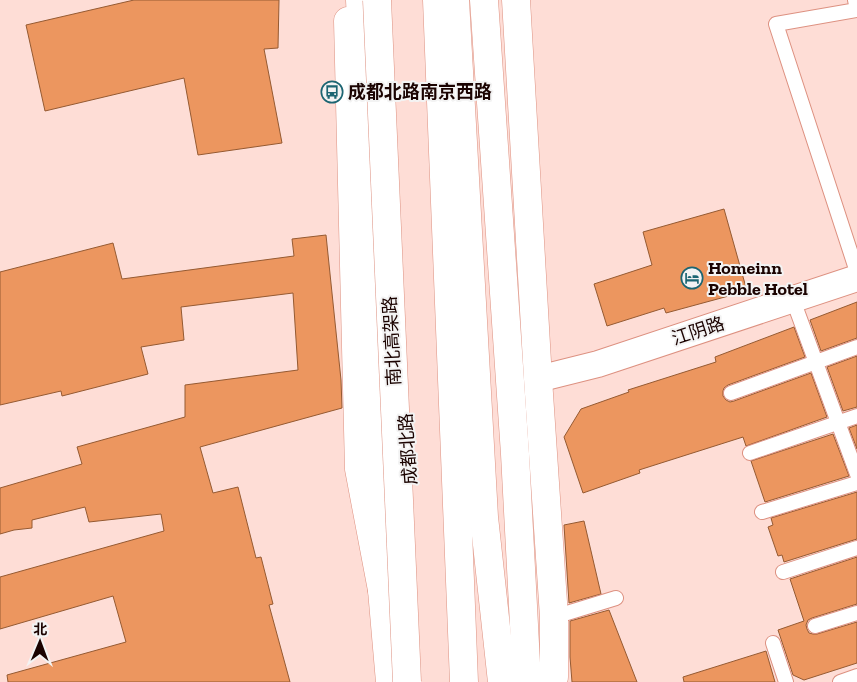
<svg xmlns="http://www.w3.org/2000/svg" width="857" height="682" viewBox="0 0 857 682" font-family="'Zilla Slab','Noto Sans SC',serif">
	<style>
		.building { fill: #ec965f; stroke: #955a32 }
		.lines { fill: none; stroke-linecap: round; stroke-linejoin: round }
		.service-casing { stroke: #dd9181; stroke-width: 16 }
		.minor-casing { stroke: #dd9181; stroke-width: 28 }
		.primary-casing { stroke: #dd9181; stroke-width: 29 }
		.trunk-casing { stroke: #dd9181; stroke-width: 29 }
		.service { stroke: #fff; stroke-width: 14 }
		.minor { stroke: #fff; stroke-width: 26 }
		.primary { stroke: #fff; stroke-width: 28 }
		.trunk { stroke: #fff; stroke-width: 28 }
		.trunk-bridge-casing { stroke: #dd9181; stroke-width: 29; stroke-linecap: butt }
		.trunk-bridge { stroke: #fff; stroke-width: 28 }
		.labels { text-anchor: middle; stroke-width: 4; stroke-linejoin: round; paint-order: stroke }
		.poi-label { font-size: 18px; font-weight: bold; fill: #1b0301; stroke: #f3f3f3; text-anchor: start }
		.street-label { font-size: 18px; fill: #1b0301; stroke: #f3f3f3 }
	</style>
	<rect width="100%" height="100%" fill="#feddd6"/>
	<path class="building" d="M134,0h145l-1,48 -14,1 18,94 -84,12 -14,-77 -139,33 -19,-86z
		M724,209l23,82 -81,22 -2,-5 -57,18 -13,-42 58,-19 -9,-33z
		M326,235l15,145 1,28 -142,39 13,46 25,-6 18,71 5,-1 12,47 -4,1 21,77h-282l-1,-7 119,-33 -13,-46 -113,33v-52l164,-46 -3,-17 -72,8 -4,-15 -53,13v8l-18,2 -14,4v-46l82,-24 -5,-17 108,-30v-32l113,-15 -5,-77 -112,14 3,33 -43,7 7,27 -86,22 -1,-5 -61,14v-133l113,-29 9,36 172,-23 -2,-17z
		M857,302v36l-36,13 -11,-31z
		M794,327l11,30 -77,28 -4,3 -1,3v5l3,4 4,2 4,-1 77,-28 16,44 -81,29 -3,-9 -104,33 1,3 -57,20 -19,-56 17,-28 48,-17 -1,-2 88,-28 -1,-5z
		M857,356v51l-14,4 -16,-44z
		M857,425v24l-8,-21z
		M833,434l16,42 -84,26 -14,-41z
		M857,492v47l-73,23 -2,-7 -4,1 -10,-29 5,-2 -2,-7z
		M584,521l17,73 -32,9 -5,-78z
		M857,557v47l-45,14 -4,2 -2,5 1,4 2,4 4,1h4l40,-12v41l-53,17 -11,-5 -15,-45 26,-9 -14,-42z
		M609,610l28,72h-65l-2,-25v-36z
		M766,651l9,31h-91l-1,-5z"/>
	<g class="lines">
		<g class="service-casing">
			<path id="service" d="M855,0l2,10 -81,14 81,248
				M793,300l64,174
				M731,393l126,-46
				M750,453l107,-37
				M762,512l95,-29
				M783,572l74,-24
				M554,617l62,-19
				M815,626l42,-13
				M773,643l13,39
				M840,682l17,-6"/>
		</g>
		<g class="minor-casing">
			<path id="minor" d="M538,379l60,-15 259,-86"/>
		</g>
		<g class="primary-casing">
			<path id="primary" d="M455,0l29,517 18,165
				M516,0l22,379 16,238v60l-3,5
				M348,21l11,448 23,121 8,92"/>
		</g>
		<g class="trunk-casing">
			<path id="trunk" d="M360,0l22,436v154
				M437,0l27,682
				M484,0l31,454 12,228"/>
		</g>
		<use href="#service" class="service"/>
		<use href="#minor" class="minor"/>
		<use href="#primary" class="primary"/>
		<use href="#trunk" class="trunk"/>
		<g class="trunk-bridge-casing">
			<path id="trunk-bridge" d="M377,0l30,682"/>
		</g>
		<use href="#trunk-bridge" class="trunk-bridge"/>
	</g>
	<defs>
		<g id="bus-ring" transform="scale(1.125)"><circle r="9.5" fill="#f3f3f3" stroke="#1c6572" stroke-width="1.5"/><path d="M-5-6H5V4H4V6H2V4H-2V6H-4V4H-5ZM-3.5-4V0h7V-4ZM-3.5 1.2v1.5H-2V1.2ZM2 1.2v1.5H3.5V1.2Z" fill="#1c6572"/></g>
		<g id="hotel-ring" transform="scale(1.125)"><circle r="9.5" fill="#f3f3f3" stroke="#1c6572" stroke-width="1.5"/><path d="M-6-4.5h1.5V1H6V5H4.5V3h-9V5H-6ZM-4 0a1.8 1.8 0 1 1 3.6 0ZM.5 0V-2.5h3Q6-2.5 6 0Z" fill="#1c6572"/></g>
	</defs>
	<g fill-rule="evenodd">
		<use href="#bus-ring" x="332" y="92"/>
		<use href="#hotel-ring" x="692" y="278"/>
	</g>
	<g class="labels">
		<g class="poi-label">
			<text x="348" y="98">成都北路南京西路</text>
			<text x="708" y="274">Homeinn<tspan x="708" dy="21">Pebble Hotel</tspan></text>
		</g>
		<g class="street-label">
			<text transform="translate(698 331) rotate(-18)" y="6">江阴路</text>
			<text transform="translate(392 341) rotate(-93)" y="6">南北高架路</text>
			<text transform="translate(408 449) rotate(-94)" y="6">成都北路</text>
		</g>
	</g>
	<g transform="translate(40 642) rotate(1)" stroke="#f3f3f3" stroke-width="4" paint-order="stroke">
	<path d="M0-4L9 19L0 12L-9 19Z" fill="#1b0301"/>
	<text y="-8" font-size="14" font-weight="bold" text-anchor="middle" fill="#1b0301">北</text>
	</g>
</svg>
